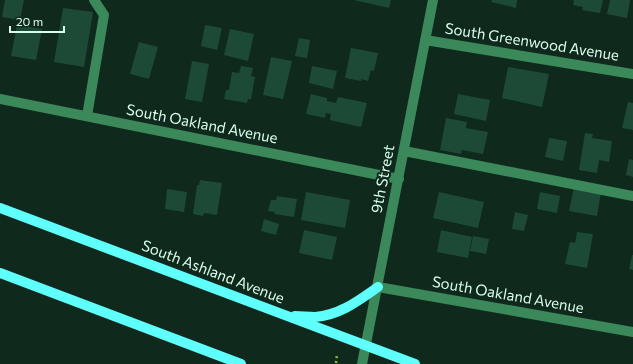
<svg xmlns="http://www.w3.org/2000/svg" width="633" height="364" viewBox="0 0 633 364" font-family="Commissioner,sans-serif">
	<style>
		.building { fill: #1c4a36 }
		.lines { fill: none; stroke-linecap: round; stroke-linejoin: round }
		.path { stroke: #91bb30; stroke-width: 2.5; stroke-dasharray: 2 3; stroke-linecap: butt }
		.minor { stroke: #3b885a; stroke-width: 10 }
		.major { stroke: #5ffffc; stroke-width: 10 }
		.labels { text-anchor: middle; stroke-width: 4; stroke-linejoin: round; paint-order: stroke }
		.street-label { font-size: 15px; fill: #d8ffea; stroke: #10291d }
	</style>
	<rect width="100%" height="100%" fill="#10291d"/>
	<path class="building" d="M5,0h19l-4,20 -18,-3z
		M354,0h37l-2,8z
		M492,0h25l-1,8 -25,-6z
		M574,0h29l-3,13 -18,-3 1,-3 -10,-2z
		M610,0h20l-3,18 -20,-4z
		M63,8l30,4 -9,55 -30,-5z
		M17,25l25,4 -6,31 -25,-4z
		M205,25l17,3 -5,22 -16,-4z
		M230,29l24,5 -6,27 -24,-6z
		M299,38l11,2 -3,18 -12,-2z
		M139,42l19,5 -9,32 -19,-5z
		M351,48l27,5 -4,18 -3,-1 -3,11 -7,-2v2l-16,-3z
		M271,57l21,4 -9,38 -20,-4z
		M192,61l17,3 -7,38 -17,-3z
		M241,66l12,2 -2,8 4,1 -4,22h-3l-1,4 -23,-4 2,-9h3l3,-18 7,1z
		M312,66l25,5 -4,18 -24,-6z
		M508,67l41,7 -7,33 -40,-9z
		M311,94l16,4v3l9,2 2,-6 29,6 -6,24 -31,-7 1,-6 -5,-1 -1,5 -19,-4z
		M458,94l32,6 -4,21 -32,-7z
		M628,102l5,1v27l-11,-2z
		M446,118l21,4 -1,6 22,4 -5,22 -21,-4 -1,4 -21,-4z
		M585,133l8,1 -1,4 20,3 -3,21 -10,-2 -2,13 -18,-3z
		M549,138l18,3 -4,20 -18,-4z
		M629,159l4,1v17l-7,-2z
		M200,180l22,3 -5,32 -13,-2 -1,3 -10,-2 4,-29h2z
		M574,187l27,5 -4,24 -28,-5z
		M167,189l20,3 -3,20 -19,-3z
		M306,192l44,8 -5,28 -44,-8z
		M439,192l45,10 -6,26 -45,-10z
		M540,192l20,4 -3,17 -20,-4z
		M277,196l20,3 -3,18 -20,-3 1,-2 -7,-1 3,-11h5z
		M515,212l13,3 -4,16 -12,-2z
		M264,219l15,5 -3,11 -15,-4z
		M304,230l33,7 -5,23 -33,-7z
		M441,230l31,7 -4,21 -31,-6z
		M577,232l16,2 -6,34 -22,-4 5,-22 5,1z
		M473,236l16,3 -3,15 -16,-3z
		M632,255h1v15l-4,-1z"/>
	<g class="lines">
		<path class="path" d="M336,363l1,-9"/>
		<path class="minor" d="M425,40l208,34
			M0,99l399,80
			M87,116l17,-101 -10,-15
			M404,151l229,45
			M378,287l255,45
			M362,364l71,-364"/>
		<path class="major" d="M0,208l415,156
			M0,273l241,91
			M295,316c7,0 13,1 20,1 25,-2 43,-16 63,-30"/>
	</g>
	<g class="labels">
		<g class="street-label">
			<text transform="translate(532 42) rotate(9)" y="5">South Greenwood Avenue</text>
			<text transform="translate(202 124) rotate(11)" y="5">South Oakland Avenue</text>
			<text transform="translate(383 179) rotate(-79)" y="5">9th Street</text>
			<text transform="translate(213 272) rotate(21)" y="5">South Ashland Avenue</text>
			<text transform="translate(508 295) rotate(10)" y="5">South Oakland Avenue</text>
		</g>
	</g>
	<path d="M10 26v6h54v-6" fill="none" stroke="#d8ffea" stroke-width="2"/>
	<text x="16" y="26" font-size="12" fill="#d8ffea" stroke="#10291d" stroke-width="3" paint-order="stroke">20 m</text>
</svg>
